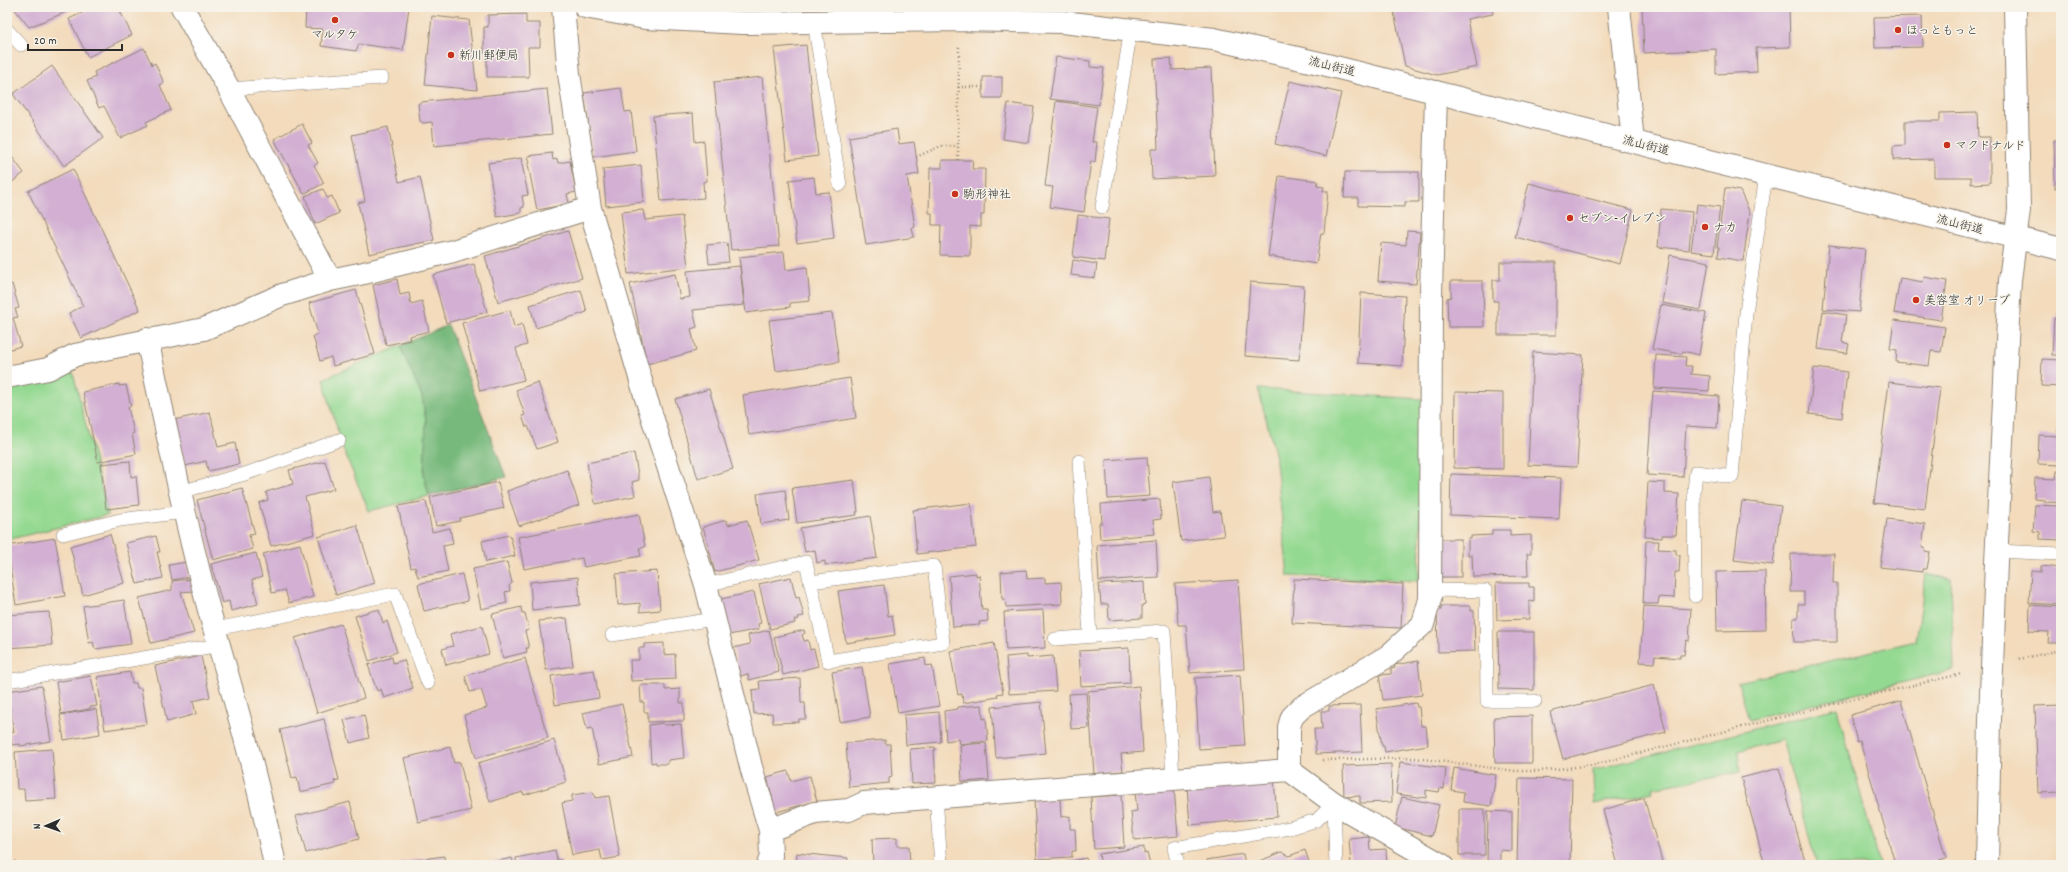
<svg xmlns="http://www.w3.org/2000/svg" width="2068" height="872" viewBox="0 0 2068 872" font-family="Dekko,'Klee One',sans-serif">
	<style>
		.green { fill: #94d992; stroke: #60825e }
		.forest { fill: #77b97c; stroke: #517254 }
		.building { fill: #d2afd3 }
		.lines { fill: none; stroke-linecap: round; stroke-linejoin: round }
		.service-casing { stroke: #8f8374; stroke-width: 14 }
		.minor-casing { stroke: #8f8374; stroke-width: 24 }
		.tertiary-casing { stroke: #8f8374; stroke-width: 24 }
		.path { stroke: #8f8374; stroke-width: 2.5; stroke-dasharray: 1 3; stroke-linecap: butt }
		.service { stroke: #fff; stroke-width: 13 }
		.minor { stroke: #fff; stroke-width: 22 }
		.tertiary { stroke: #fff; stroke-width: 22 }
		.poi-dot { fill: #c8321e; stroke: #f7f3e8; stroke-width: 1.5 }
		.labels { text-anchor: middle; stroke-width: 3; stroke-linejoin: round; paint-order: stroke }
		.poi-label { font-size: 12px; fill: #2b2b2b; stroke: #f7f3e8; text-anchor: start }
		.street-label { font-size: 12px; fill: #2b2b2b; stroke: #f7f3e8 }
	</style>
	<rect width="100%" height="100%" fill="#f7f3e8"/>
	<filter id="ink" filterUnits="userSpaceOnUse"><feTurbulence type="fractalNoise" baseFrequency=".025" numOctaves="2"/><feDisplacementMap in="SourceGraphic" scale="8" xChannelSelector="R" yChannelSelector="G"/><feConvolveMatrix kernelMatrix="1 2 1 2 8 2 1 2 1" color-interpolation-filters="sRGB"/></filter>
	<filter id="wash" filterUnits="userSpaceOnUse"><feTurbulence type="fractalNoise" baseFrequency=".012" numOctaves="4" result="noise"/><feDisplacementMap in="SourceGraphic" scale="16" xChannelSelector="R" yChannelSelector="G"/><feGaussianBlur stdDeviation="0.9" result="paint"/><feColorMatrix in="noise" values="0 0 0 0 0 0 0 0 0 0 0 0 0 0 0 0 0 1.4 0 .05"/><feComposite in="paint" operator="in"/></filter>
	<g filter="url(#wash)">
		<rect width="100%" height="100%" fill="#f3dbbc"/>
		<path class="green" d="M400,346l22,50 4,25 -2,55 5,20 -60,15 -26,-62 -20,-70z
			M73,372l35,143 -101,25v-153z
			M1258,389l165,10 -4,182 -131,-5 -13,-123z
			M1926,574l25,5 3,91 -205,50 -11,-38 178,-41z
			M1837,708l43,157h-63l-35,-125 -44,11 2,21 -88,16 1,4 -59,12 -1,-34z"/>
		<path class="forest" d="M448,325l58,152 -77,19 -5,-20 2,-55 -4,-25 -22,-50z"/>
		<g id="blocks">
			<path class="building" d="M13,7h61v2l-45,18z
				M94,7h24l14,28 -44,22 -19,-38z
				M306,7h103l-6,43 -44,-6 -3,7 -35,-5 2,-17 -18,-1z
				M1393,7h98l2,7 -26,5 10,48 -40,8 -32,-9z
				M1642,7h147l1,40 -34,1 1,24 -41,2v-25l-72,4z
				M526,14v9h14v24h-12l1,30h-42v-24h-3v-26h4v-12z
				M432,16l37,4 8,70 -52,-5z
				M1922,16l1,31 -48,1 -1,-31z
				M806,45l12,111 -31,4 -13,-112z
				M144,48l8,17 3,-2 9,20 -4,2 11,25 -25,12 2,3 -28,13 -16,-32 -5,2 -12,-27 9,-4 -2,-5z
				M1056,57l34,4v6l14,1 -5,37 -49,-6z
				M1171,58l1,12 39,-2 4,108 -63,3 -1,-30h7l-4,-90z
				M52,66l51,72 -39,28 -51,-72z
				M762,77l17,169 -48,4 -17,-168z
				M983,77h19v21h-19z
				M1290,81l51,12 -15,63 -51,-12z
				M621,88l4,24 6,-1 5,40 -43,6 -9,-64z
				M547,89l5,45 -118,12 -2,-24 -9,1 -3,-2 -2,-17 3,-2z
				M1056,101l41,6 -5,35h5l-2,20 -4,-1 -7,51 -34,-5 3,-20 -8,-1z
				M1008,103l26,4 -5,36 -26,-4z
				M1977,112l1,25h12v46l-19,1v-7h-37v-18l-41,1v-14l12,-1v-24h35v-8z
				M693,113l2,29 9,-1 3,40 -4,1 1,16 -43,3 -8,-85z
				M302,124l10,19 -4,2 10,18 -4,2 10,18 -20,11 -30,-55z
				M388,127l11,55 21,-5 14,63 -65,14 -11,-51 7,-2 -13,-66z
				M897,129l2,15 15,-2 5,32 -12,2 8,51 -3,1 2,9 -48,8 -17,-108z
				M2054,140h7v47l-6,1z
				M7,150l17,23 -17,13z
				M552,153l1,7 4,-1 1,4 12,-2 6,31 -9,2 2,10 -32,6 -9,-46 2,-1 -2,-7z
				M521,158l7,37 -6,1 2,11 -3,1v5l-24,4 -9,-54z
				M942,160h31l-1,9h13l-1,46h-3v12l-11,-1v30l-30,-1 1,-30h-9v-12h-3l1,-45h12z
				M641,165l3,37 -38,4 -3,-37z
				M73,169l67,141 -59,28 -12,-25 14,-7 -55,-115z
				M1345,172h74v30h-14v5l-47,-1v-8h-14z
				M1279,176l39,5 -1,5 7,1 -1,4h5l-4,42h-3l-5,31 -48,-8z
				M814,177l2,16 13,-1 5,46 -37,5 -8,-63z
				M1529,183l104,27 -13,54 -105,-27z
				M1725,188l15,3 10,22 -7,48 -25,-4 1,-10h-2z
				M323,189l4,9 5,-2 7,17 -24,11 -10,-28z
				M1697,204l23,3 -6,47 -23,-3z
				M1661,209l31,3 -3,38 -31,-3z
				M643,210l2,10 37,-4 6,51 -60,7 -7,-62z
				M1078,215l31,4 -5,42 -31,-4z
				M568,231l14,47 -84,24 -13,-46z
				M1407,231l13,1 -4,52 -38,-3 3,-38 25,2z
				M727,243l2,19 -20,2 -2,-19z
				M1829,245l36,4 -6,63 -36,-3z
				M784,252l2,18 21,-3 3,34 -20,2v4l-44,6 -7,-56z
				M1670,255l39,7 -8,48 -39,-7z
				M1073,260l24,4 -2,14 -24,-3z
				M1500,262h56v73h-58v-34h-5v-21h7z
				M474,264l13,48 -41,11 -13,-48z
				M740,266l4,39 -51,5 4,17 -6,2 5,22 -49,13 -17,-80 45,-10 5,25 10,-2 -3,-26z
				M1924,277l23,4 -6,39 -47,-7 6,-35 23,4z
				M397,279l3,16 9,-2 2,11 11,-3 7,30 -20,5 1,4 -24,5 -13,-60z
				M1451,281h32l1,46h-36l-1,-29 4,-1z
				M1250,282l54,4 -5,74 -54,-4z
				M12,284l7,24 -4,1 3,8 -5,1 8,28 -14,4v-64z
				M356,290l19,64 -42,12 -2,-9 -11,4 -7,-25 5,-2 -9,-31z
				M581,290l6,22 -51,16 -6,-23z
				M1361,293l44,3 -3,70 -44,-3z
				M1661,305l45,8 -7,42 -16,-4 -1,3 -30,-5z
				M510,310l4,17 8,-3 5,21 -11,3 8,32 -44,11 -18,-68z
				M1823,311l23,4 -4,27 7,2 -2,9 -29,-4z
				M832,313l7,49 -63,9 -7,-51z
				M2058,313h3v42h-9l2,-37h4z
				M1894,320l51,7 -4,25 -10,-1 -2,15 -33,-4 1,-12 -7,-1z
				M1533,352l50,3 -6,112 -49,-2z
				M1656,355l30,2 -1,9h7l-1,8 19,2 -1,15 -55,-3z
				M2042,359l19,1v27l-20,-1z
				M1814,368l33,4 -5,46 -33,-4z
				M850,378l6,40 -107,17 -6,-40z
				M538,382l20,60 -21,7 -9,-23 -2,1 -4,-11 3,-1 -9,-25z
				M1889,382l51,6 -15,121 -51,-6z
				M119,384v2l7,-1 5,21 -3,1 6,26 -2,1 4,20 -38,8 -15,-70z
				M709,389l24,80 -35,10 -23,-80z
				M1653,391l66,5 -2,32 -31,-2 -3,51 -36,-2z
				M1455,392l48,1v76l-49,-1z
				M210,412l8,35 17,-4 4,21 -31,7 -2,-10 -21,5 -11,-46z
				M2058,429h3v36l-23,-1 1,-29 19,1z
				M634,453l5,27 -7,2 3,14 -40,8 -8,-41z
				M1147,457l3,39 -42,3 -2,-39z
				M130,461l1,16 5,-1 3,29 -33,4 -5,-45z
				M325,461l9,28 -29,8 10,37 -44,12 -12,-43 9,-3 -2,-8 27,-8 -4,-14z
				M567,470l12,35 -60,21 -12,-35z
				M2057,471h4v32l-16,-1v-2l-11,-1 1,-21 21,1z
				M1451,474l110,4 -2,41 -109,-4z
				M1209,477l4,35 7,-1 4,25 -43,5 -8,-59z
				M854,480l4,32h-2l1,3 -60,8 -5,-35z
				M498,482l6,26 -44,10v3l-24,5 -6,-29z
				M1648,482l17,1v10l14,1 -3,41h-14v3l-17,-1z
				M242,488l13,46 -6,1 4,14 -40,11 -16,-60z
				M785,490l4,30 -28,4 -4,-30z
				M1160,499l1,20 -8,1 2,14 -55,5 -1,-16h3l-1,-19z
				M426,501l6,31 18,-4 3,16 -10,2 5,25 -30,6 -3,-10 -4,1 -13,-62z
				M1742,501l39,5 -8,59 -39,-5z
				M971,503l5,44 -59,7 -4,-44z
				M2035,505l26,1v34l-21,-1v-7l-7,-1z
				M639,514l6,33 -6,1 2,8 -57,11 -2,-9 -58,11 -6,-32z
				M870,516l7,42 -52,7v-4l-8,2 -2,-13 -10,2 -5,-24z
				M1887,519l38,5 -3,23h3v4l5,1 -3,17h-5v3l-42,-5z
				M726,520l2,5 19,-5 12,40 -44,12 -12,-45z
				M357,525l18,58 -39,12 -18,-58z
				M1492,530h18v6l21,-1v19h-4l1,22 -55,1 -1,-22h-4v-16h3v-3l21,-1z
				M110,534l14,49 -41,12 -13,-49z
				M510,535l5,21 -29,6 -4,-21z
				M156,536l4,16h-3l6,26 -26,6 -11,-41z
				M55,538l10,58 -49,9 -9,-59z
				M1441,539h20v38h-20z
				M1156,540l2,37 -59,4 -2,-36z
				M1646,541h13l-1,8 18,1v5h4l-1,17h-4l-1,26 -15,-1 -1,7h-15z
				M300,544l13,53 -24,6 -4,-13 -13,3 -9,-39z
				M256,553l6,24 -10,3 6,24 -27,7 -2,-10 -7,2 -11,-39z
				M1791,554h43l-1,29h4v59h-43l-1,-24h5v-14h6v-12h-14z
				M187,562l2,15 -17,3 -3,-15z
				M507,562l5,21 -3,3 1,5 -5,1 2,11 -26,6 -8,-40z
				M2041,566l20,2v37l-32,-2 2,-32 10,1z
				M1026,570l1,9 18,-1v5l16,-1 1,22 -56,3 -1,-8h-3l-1,-27z
				M657,571l3,39 -20,2v-9l-22,2 -2,-31z
				M1765,571l1,59 -49,1 -1,-59z
				M976,573v3l3,-1 3,35h5l1,11 -9,1 1,3 -27,2 -4,-51z
				M462,574l6,27 -44,10 -6,-27z
				M578,577l2,28 -48,5 -2,-28z
				M791,577l5,21 3,-1 5,19 -6,1 1,2 -5,1 1,3 -25,6 -11,-45z
				M191,579l2,12 -12,1 13,41 -43,10 -12,-45 33,-8v-9z
				M1294,579l109,5 -2,44 -109,-5z
				M1238,580l6,89 -54,4 -4,-48h-8l-3,-41z
				M1144,582l1,22 -3,1v13l-33,2 -1,-16h-7l-2,-20z
				M1496,583h33v4h5v15l-5,-1v18l-32,1z
				M884,585l4,31 4,-1 3,20 -49,8 -8,-52z
				M754,592l7,31 -3,1 1,5 -30,6 -8,-36z
				M124,600l7,44 -36,5 -2,-7 -4,1 -6,-37z
				M2030,605l31,2v36h-13l1,-11 -20,-1z
				M1441,606h30v5h3l1,40 -37,1 -1,-42h4z
				M1644,606l47,3 -2,32 -3,-1 -2,15h-4v3l-25,-2 -1,7 -14,-1z
				M521,607l1,6h3l4,17 -4,1 4,17h-3l1,4 -24,6 -11,-44z
				M375,610h4l4,13 4,-2 10,31 -28,9 -14,-45z
				M1043,610l2,38 -39,2 -2,-38z
				M49,612l3,33 -45,3v-33z
				M567,618l6,48 -27,4 -7,-49z
				M341,624l23,74 -47,15 -22,-75z
				M482,626l7,28 -43,11 -4,-16 11,-3 -3,-12z
				M769,630l10,42 -30,8 -1,-6 -8,2 -7,-28 17,-4 -2,-9z
				M804,630l1,3 -3,2 2,6 4,-1 2,10 4,-1 4,17 -35,9 -9,-38z
				M1498,632h36v58l-35,-1z
				M664,643v12l11,-1 1,25 -45,2 -1,-21h9v-12h5v-4z
				M994,643l9,50 -6,1 1,3 -35,6 -1,-9 -4,1 -8,-44z
				M1129,648l1,35 -49,3 -2,-35z
				M1027,655v3l26,-2 3,35 -47,3 -3,-37z
				M201,656l9,41 -17,4 3,13 -29,8 -12,-56z
				M392,657l1,6 11,-3 9,28 -29,10 -3,-9 -4,2 -9,-26z
				M525,658l23,80 -72,20 -12,-43 23,-7 -6,-19 -11,3 -5,-16z
				M925,658l1,8 6,-1 7,41 -41,7 -8,-49z
				M1418,661l4,34 -39,5 -4,-25 12,-1v-5l4,-1 -1,-3z
				M862,667l8,50 -30,5 -8,-50z
				M594,670l5,28 -44,7 -4,-29z
				M130,672l2,11h4l1,5h4l6,36 -42,6 -8,-53z
				M1240,675l5,71 -46,3 -4,-71z
				M91,676l6,30 -7,1v2l-29,5 -5,-32z
				M800,678l1,25h4l1,16h-7v3l-26,1 -1,-10 -18,1 -2,-24 8,-1 -1,-8z
				M640,685h25v5l15,-1v14h4v18l-36,1v-10h-4v-10h-3z
				M1654,685l12,47 -103,27 -13,-47z
				M42,686l9,55 -31,5v-2l-8,1 -2,-12 4,-1 -7,-41z
				M1139,686l4,66 -22,2 2,17 -29,3 -6,-83z
				M1086,693l3,35 -18,1 -2,-35z
				M1901,701l45,157 -24,7h-31l-1,-4 4,-1 -34,-119 -3,1 -7,-27z
				M1041,702l5,51 -50,5 -4,-51z
				M1416,703l1,4h2l2,19h5l2,19 -43,7 -1,-6h-2l-6,-37z
				M622,704l11,53 -34,7 -7,-36 -5,1 -4,-16z
				M982,705l1,14 3,-1 2,23 -28,3 -1,-5 -13,2 -2,-30 14,-2v-2z
				M1360,705l2,47 -46,2 -2,-25h8l-1,-18h8v-5z
				M2061,705v87l-23,1 -3,-87z
				M96,709l4,25 -36,6 -4,-25z
				M939,712l2,30 -35,3 -2,-30z
				M364,715l5,23 -19,5 -6,-23z
				M1532,716v47h-37l-1,-46z
				M324,719l15,61 -5,1 1,3 -35,8 -3,-15 -5,1 -12,-48z
				M663,723l1,2 17,-1 3,34 -16,2v4h-12v-2l-5,1 -2,-38z
				M554,740l12,42 -42,13 -1,-3 -33,10 -12,-39z
				M885,740v4h5l2,33 -3,1v5l-40,4 -3,-44z
				M986,743l3,37 -27,2 -2,-37z
				M450,747l4,16 6,-1 11,48 -53,12 -14,-64z
				M935,747l1,3h-2l2,33 -24,1 -2,-35z
				M52,749l4,50 -31,2 -1,-12h-7l-2,-37z
				M1400,762l46,6 -2,21 -4,-1 -1,4 -13,-2v8l-30,-4z
				M1391,764l1,38 -32,1v-7l-16,1 -1,-31z
				M1454,768l42,7 -5,31 -28,-4 1,-10 -13,-2z
				M1779,768l27,97h-41l-24,-87z
				M788,771l3,10 19,-5 7,25 -41,11 -9,-35z
				M1519,778l53,1 -2,86h-53z
				M1274,779l3,38 -87,8 -3,-39z
				M1174,788l4,48 -44,4 -3,-28 6,-1 -2,-19z
				M593,792l2,6 14,-2 11,61 -18,3 -2,-10 -28,5 -10,-52 10,-2v-6z
				M1121,795l3,52 -30,2 -3,-52z
				M1402,797l37,8 -7,31 -37,-9z
				M1644,798l19,66 -45,1 -15,-55z
				M1060,799l1,18 9,-1v13h5l1,22h-4v6l-35,2 -3,-59z
				M350,802l9,37 -53,14 -10,-37z
				M1459,809h26v46h-26z
				M1488,811l24,1v39l-12,-1v13h-13z
				M1369,837l1,13 16,-1 1,16h-36l-2,-26z
				M897,838v8h12l1,19h-37l-1,-26z
				M1144,847v7l3,-1 3,12h-49l-2,-11z
				M555,850l2,10h4l1,5h-45l-1,-7z
				M1305,850l5,15h-51l-2,-3 25,-10 7,4z
				M797,853l51,5 -1,7h-51z
				M1243,854l2,11h-38v-5z
				M444,856l1,9h-44v-3z
				M512,858l2,7h-20l-1,-3z
				M1086,858l2,7h-32v-1z
				M357,862v3h-19l-1,-1z"/>
		</g>
	</g>
	<g filter="url(#ink)">
		<use href="#blocks" fill-opacity="0" stroke="#8f8374" stroke-width="1"/>
		<g class="lines">
			<g class="service-casing">
				<path id="service" d="M814,22l26,163
					M7,30l14,15
					M229,89l153,-11
					M1102,207l29,-178
					M1079,461l11,175
					M180,492l65,-18 94,-34
					M63,534l57,-14 64,-8
					M1997,551l64,3
					M706,585l100,-23 22,99 115,-18 -9,-77 -124,16
					M1430,590l56,1 1,110h48
					M1695,596l-1,-105 2,-19 36,5 14,-164 20,-138
					M215,629l180,-35 33,89
					M612,635l102,-16
					M1055,639l109,-8 9,147
					M7,681l213,-36
					M936,797l5,68
					M1334,803l2,62
					M1178,865l-4,-17 116,-20 27,-8 17,-17"/>
			</g>
			<g class="minor-casing">
				<path id="minor" d="M182,7l47,82 101,191
					M563,7l6,67 21,134 56,190 60,187 45,182 19,63 1,26 -3,9
					M1619,7l14,134
					M147,339c21,97 40,194 67,289 23,79 45,157 61,237
					M7,377l41,-8 27,-14 129,-26 78,-34 48,-15 34,-7 89,-22 137,-43
					M1289,770v-43l3,-10 10,-10 86,-51 35,-32 7,-25 1,-303 5,-204
					M770,830l45,-17 34,-3 15,-7 425,-33 45,33 108,62"/>
			</g>
			<g class="tertiary-casing">
				<path id="tertiary" d="M585,7l60,11 97,5 217,-3 103,2 152,17 105,24 742,186
					M1987,865l3,-145 6,-158 14,-282 9,-70 -4,-203"/>
			</g>
			<path class="path" d="M958,87h25
				M916,157l25,-11h17
				M958,160l1,-114
				M2019,659l42,-9
				M1323,760l92,-2 101,13h23l54,-6 244,-62 124,-29
				M7,861l10,1 1,3"/>
			<use href="#service" class="service"/>
			<use href="#minor" class="minor"/>
			<use href="#tertiary" class="tertiary"/>
		</g>
	</g>
	<g class="poi-dot">
		<circle cx="335" cy="20" r="4"/>
		<circle cx="1898" cy="30" r="4"/>
		<circle cx="451" cy="55" r="4"/>
		<circle cx="1947" cy="145" r="4"/>
		<circle cx="955" cy="194" r="4"/>
		<circle cx="1570" cy="218" r="4"/>
		<circle cx="1705" cy="227" r="4"/>
		<circle cx="1916" cy="300" r="4"/>
	</g>
	<g class="labels">
		<g class="poi-label">
			<text x="1906" y="34">ほっともっと</text>
			<text x="335" y="38" text-anchor="middle">マルタケ</text>
			<text x="459" y="59">新川郵便局</text>
			<text x="1955" y="149">マクドナルド</text>
			<text x="963" y="198">駒形神社</text>
			<text x="1578" y="222">セブン-イレブン</text>
			<text x="1713" y="231">ナカ</text>
			<text x="1924" y="304">美容室 オリーブ</text>
		</g>
		<g class="street-label">
			<text transform="translate(1332 66) rotate(14)" y="4">流山街道</text>
			<text transform="translate(1646 145) rotate(14)" y="4">流山街道</text>
			<text transform="translate(1960 224) rotate(14)" y="4">流山街道</text>
		</g>
	</g>
	<rect width="2068" height="872" fill="none" stroke="#f7f3e8" stroke-width="24"/>
	<g transform="translate(46 826) rotate(268)" stroke="#f7f3e8" stroke-width="3" paint-order="stroke">
	<path d="M0-3L7 15L0 10L-7 15Z" fill="#2b2b2b"/>
	<text y="-6" font-size="11" font-weight="bold" text-anchor="middle" fill="#2b2b2b">N</text>
	</g>
	<path d="M28 44v6h94v-6" fill="none" stroke="#2b2b2b" stroke-width="2"/>
	<text x="34" y="44" font-size="12" fill="#2b2b2b" stroke="#f7f3e8" stroke-width="3" paint-order="stroke">20 m</text>
</svg>
